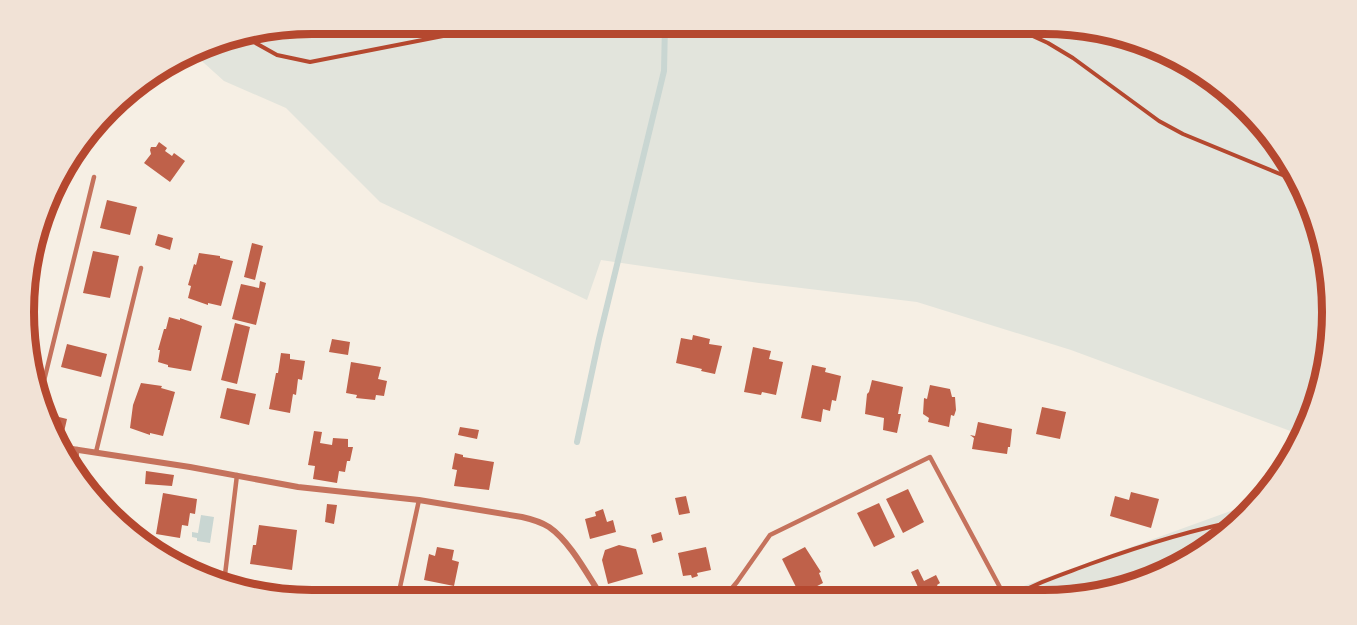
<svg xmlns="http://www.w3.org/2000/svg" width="1357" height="625" viewBox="0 0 1357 625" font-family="'Alegreya Sans',sans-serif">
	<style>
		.green { fill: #e2e4dc }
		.water { fill: #c9d6d2 }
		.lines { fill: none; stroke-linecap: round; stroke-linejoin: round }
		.stream { stroke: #c9d6d2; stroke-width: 6 }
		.building { fill: #bf614a }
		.path { stroke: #b5482f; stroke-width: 4 }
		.service { stroke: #c5725c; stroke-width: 4.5 }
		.minor { stroke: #c5725c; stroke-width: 6 }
		.rim { fill: none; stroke: #b5482f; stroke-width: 8 }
	</style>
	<rect width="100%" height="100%" fill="#f6efe4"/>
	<path class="green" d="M313,24h732l110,22 93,62 63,94 22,110 -22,111 -7,13 -233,-86 -154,-48 -158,-19 -158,-23 -14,40 -207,-98 -94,-94 -62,-27 -30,-27 25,-15z
		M1261,500l-41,41 -65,38 -73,19 -72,1v-8z"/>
	<path class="water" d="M201,515l13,2 -4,26 -13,-2v-3l-5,-1v-5l6,1z"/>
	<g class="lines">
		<path class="stream" d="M577,442l22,-103 65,-268 1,-47"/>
	</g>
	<path class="building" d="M88,138l-5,19 -9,-2 2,-3z
		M159,142l8,6 -2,3 7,5 2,-3 11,8 -15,21 -26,-19 7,-9 -1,-4 1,-3h5z
		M107,200l30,7 -7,28 -30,-7z
		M158,234l15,4 -3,12 -15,-5z
		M252,243l11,3 -8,34 -11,-3z
		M93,251l26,5 -9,42 -27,-5z
		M199,253l21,3v2l13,3 -12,45 -13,-3v2l-20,-7 3,-12 -3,-1 6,-21 2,1z
		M260,281l6,2 -10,42 -24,-6 9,-35 18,4z
		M169,317l11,3v-2l22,8 -11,45 -23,-4v-2l-10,-3 2,-12h-2l6,-21h2z
		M235,323l15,4 -13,57 -16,-4z
		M693,335l17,4 -1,5 13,2 -7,28 -14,-3 1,-2 -26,-6 5,-25 11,2z
		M332,339l18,3 -2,13 -19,-3z
		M67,344l40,10 -6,23 -40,-10z
		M753,347l18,4 -2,8 14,3 -7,33 -14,-3 -1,3 -17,-3z
		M281,353l9,1v5l15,2 -3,19 -4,-1 -2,16 -3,-1 -3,19 -21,-4 7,-36h2z
		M351,362l30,5 -3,12 9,2 -3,15 -8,-1 -1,5 -19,-2 1,-3 -11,-2z
		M812,365l14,3 -1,4 16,4 -5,25 -4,-1 -2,11 -7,-2 -2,13 -20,-4z
		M872,380l31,7 -5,27h3l-4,19 -14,-3 1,-12 -19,-4 2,-20 2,-2z
		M141,383l21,3 -1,2 14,4 -12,44 -13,-3v2l-20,-7 3,-23z
		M930,385l20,4 2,8h3l1,13 -2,6 -3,-1 -2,12 -21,-5 1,-4 -6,-4 1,-16 3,1z
		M227,388l29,6 -7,31 -29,-7z
		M1042,407l24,5 -6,27 -24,-5z
		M51,415l16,4 -3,13 -11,-3 -3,-9z
		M978,422l34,7 -2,18h-2l-1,7 -35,-5 2,-11 -4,-3 5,1z
		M460,427l19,3 -2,9 -19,-4z
		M314,431l8,1 -2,11 12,2 1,-7 15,1v8h5l-3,14h-3l-2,11 -6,-1 -2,12 -24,-4 2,-13 -7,-1z
		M455,453l8,2v2l31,5 -5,28 -35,-4 3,-16 -5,-1z
		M146,471l28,4 -2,11 -27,-2z
		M908,489l16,33 -21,11 -17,-34z
		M1131,492l28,7 -8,29 -41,-12 5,-20 14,4z
		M163,493l34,6 -2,15 -5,-1 -2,13 -6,-1 -2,13 -24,-4z
		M686,496l4,17 -11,2 -4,-17z
		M879,503l16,34 -21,10 -17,-34z
		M327,504l10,1 -3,19 -9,-2z
		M603,509l4,13 6,-2 3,12 -26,7 -5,-20 11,-3 -1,-4z
		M259,525l38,5 -5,40 -42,-6 3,-19h3z
		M661,532l2,8 -10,3 -2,-8z
		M619,545l17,4 7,25 -35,10 -6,-24 3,-10z
		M437,547l17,3 -2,10 7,2 -5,24 -30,-6 5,-26 6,2z
		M706,547l5,23 -14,3 1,3 -6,2 -1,-3 -8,1 -5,-23z
		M805,547l16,25 -2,1 4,10 -23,12 -18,-36z
		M918,569l6,12 12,-6 4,8 -3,2 3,6 -17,7 -12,-26z"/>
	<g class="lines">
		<path class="path" d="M1007,24l41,19 25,15 86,63 24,13 114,47
			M243,36l34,19 33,7 133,-26 46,-12
			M1013,597c24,-15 51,-23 77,-33 50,-18 100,-34 152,-44"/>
		<path class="service" d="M41,393l53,-216
			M96,452l45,-184
			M76,473l1,-24
			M224,583l13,-108
			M722,600l15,-18 33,-47 160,-78 73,136v6
			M397,601l22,-101"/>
		<path class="minor" d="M59,447l131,20 108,20 121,13 103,17c9,2 19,5 27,10 22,15 40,51 55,73"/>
	</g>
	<path d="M0 0H1357V625H0ZM312 34H1044A278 278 0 0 1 1322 312V312A278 278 0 0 1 1044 590H312A278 278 0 0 1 34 312V312A278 278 0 0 1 312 34Z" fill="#f1e2d6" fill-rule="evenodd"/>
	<path class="rim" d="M312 34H1044A278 278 0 0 1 1322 312V312A278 278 0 0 1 1044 590H312A278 278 0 0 1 34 312V312A278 278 0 0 1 312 34Z"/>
</svg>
